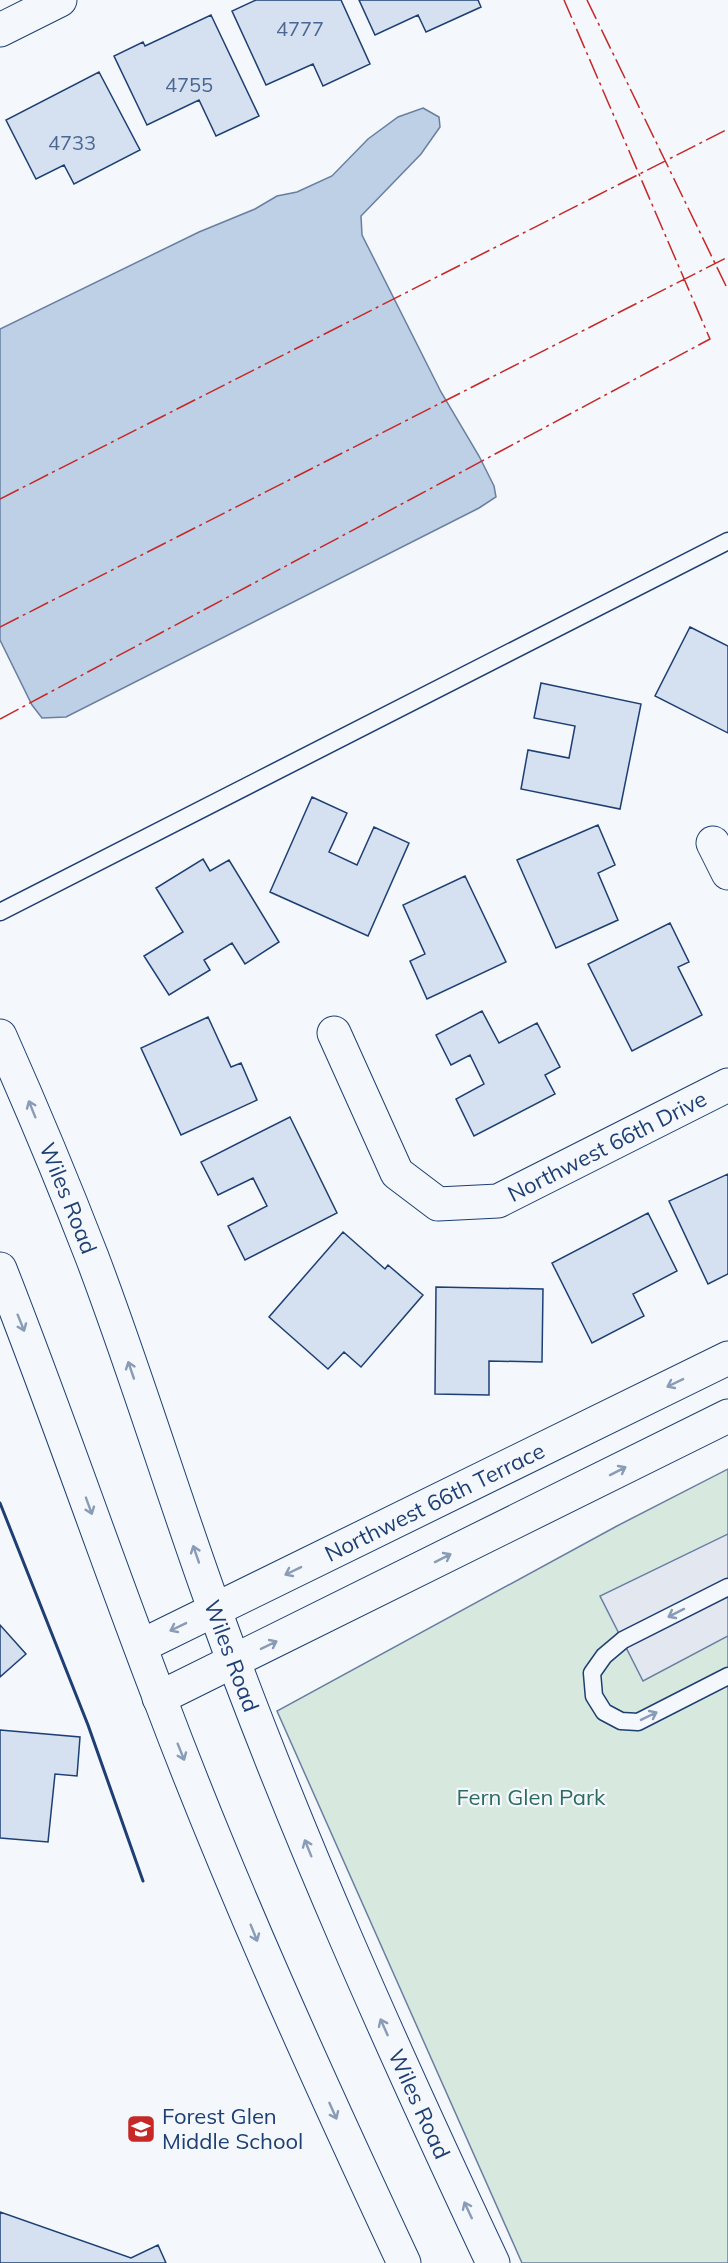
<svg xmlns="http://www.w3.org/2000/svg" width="728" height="2263" viewBox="0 0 728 2263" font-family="Mulish,sans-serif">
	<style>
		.green { fill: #d7e8df; stroke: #687fa3; stroke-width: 1.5 }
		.parking { fill: #e3e8f0; stroke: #687fa3; stroke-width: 1.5 }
		.water { fill: #bed0e5; stroke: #687fa3; stroke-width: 1.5 }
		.building { fill: #d5e0f0; stroke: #1d3f73; stroke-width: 1.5 }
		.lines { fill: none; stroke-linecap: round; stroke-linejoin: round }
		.service-casing { stroke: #1d3f73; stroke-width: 19 }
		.minor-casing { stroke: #1d3f73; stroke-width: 35 }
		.tertiary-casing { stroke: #1d3f73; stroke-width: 35 }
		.secondary-casing { stroke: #1d3f73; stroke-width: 35 }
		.service { stroke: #f4f7fb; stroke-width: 16 }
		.minor { stroke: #f4f7fb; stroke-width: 33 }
		.tertiary { stroke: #f4f7fb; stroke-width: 33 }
		.secondary { stroke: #f4f7fb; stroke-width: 33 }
		.wall { stroke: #1d3f73; stroke-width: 3 }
		.power { stroke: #c62828; stroke-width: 1.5; stroke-dasharray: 21 4.5 3 4.5; stroke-linecap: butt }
		.oneway { stroke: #889bb7 }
		.labels { text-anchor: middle; stroke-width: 4.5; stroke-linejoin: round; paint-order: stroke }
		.number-label { font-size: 20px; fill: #4b6792 }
		.street-label { font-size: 22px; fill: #1d3f73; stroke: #f4f7fb }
		.park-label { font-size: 22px; fill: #2c6c60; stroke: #f4f7fb }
		.poi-label { font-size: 22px; fill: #1d3f73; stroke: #f4f7fb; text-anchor: start }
	</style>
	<rect width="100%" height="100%" fill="#f4f7fb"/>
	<path class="green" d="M728,1469v794h-206l-245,-552 340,-185z"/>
	<path class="parking" d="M728,1534v102l-85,45 -43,-85z"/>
	<path class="water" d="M423,108l16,9 1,10 -19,27 -60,62 1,19 79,157 38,64 15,30 2,11 -17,11 -413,209 -24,1 -10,-13 -32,-65v-311l199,-97 56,-23 22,-13 20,-4 35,-16 36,-37 30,-22z"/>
	<path class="building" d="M256,0h85l29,64 -47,22 -10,-22 -47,21 -34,-74z
		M359,0h119l3,7 -55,25 -8,-17 -43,20z
		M211,15l48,101 -43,20 -17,-36 -52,25 -33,-69 29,-14 2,4z
		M99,72l41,78 -66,34 -10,-19 -28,14 -30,-59z
		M690,627l38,19v87l-73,-37z
		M541,683l100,21 -21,105 -99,-20 7,-39 41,8 6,-32 -41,-8z
		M312,797l35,16 -18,39 28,13 17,-38 35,16 -41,93 -98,-44z
		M598,825l17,40 -17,8 20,47 -62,28 -39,-88z
		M203,859l7,12 19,-11 50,82 -34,22 -13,-21 -28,17 6,10 -41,25 -25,-39 39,-24 -27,-44z
		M465,876l41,86 -79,37 -17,-38 15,-7 -22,-49z
		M670,923l19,39 -11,5 24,48 -70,36 -44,-87z
		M482,1011l17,32 38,-20 23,44 -15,8 10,19 -81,42 -18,-37 28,-15 -14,-29 -19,10 -15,-30z
		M208,1017l23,50 10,-4 16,37 -76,35 -40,-87z
		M290,1117l47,96 -92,47 -17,-34 39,-20 -14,-28 -35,17 -17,-33z
		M728,1174v100l-20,10 -39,-83z
		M648,1213l29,58 -44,23 11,22 -52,27 -40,-80z
		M343,1232l42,37 3,-4 35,30 -62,72 -17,-15 -16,17 -59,-52z
		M436,1287l107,2 -1,73 -53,-1v34l-54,-1z
		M0,1625l26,29 -26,23z
		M0,1730l80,7 -3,39 -22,-2 -7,68 -48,-4z
		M0,2212l131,46 27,-13 8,18h-166z"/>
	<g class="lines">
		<g class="service-casing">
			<path id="service" d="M0,912l728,-371
				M728,1587l-105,53 -19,16 -12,17 2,23 10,16 17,9 17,1 90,-46"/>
		</g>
		<g class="minor-casing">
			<g id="minor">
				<path d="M0,30l60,-30"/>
				<path d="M713,843l15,30"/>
				<path id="s1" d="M334,1033l63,140 41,31 60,-3 230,-116"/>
			</g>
		</g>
		<g class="tertiary-casing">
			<g id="tertiary">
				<path id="s2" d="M141,1646l587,-288"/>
				<path d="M159,1698l569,-282"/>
			</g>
		</g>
		<g class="secondary-casing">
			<g id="secondary">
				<path id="s3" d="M0,1036c32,72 63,146 92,221 44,116 80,235 122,351 81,224 178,440 279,655"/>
				<path d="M0,1269c56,142 105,287 160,430 72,191 157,378 244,564"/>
			</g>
		</g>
		<use href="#service" class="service"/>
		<use href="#minor" class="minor"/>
		<use href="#tertiary" class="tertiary"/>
		<use href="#secondary" class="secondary"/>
		<path class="wall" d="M0,1503l88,222 55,156"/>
		<path class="power" d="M587,0l141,290
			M0,499l728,-370
			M0,627l728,-370
			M0,719l710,-380 -146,-339"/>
	</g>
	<defs><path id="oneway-shaft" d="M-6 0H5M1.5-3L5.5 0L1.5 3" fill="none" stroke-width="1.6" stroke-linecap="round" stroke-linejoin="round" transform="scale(1.5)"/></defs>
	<g class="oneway">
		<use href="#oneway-shaft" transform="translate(32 1109) rotate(-112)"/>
		<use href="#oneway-shaft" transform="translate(21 1323) rotate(68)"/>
		<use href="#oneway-shaft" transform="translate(131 1370) rotate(-109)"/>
		<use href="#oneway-shaft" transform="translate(675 1383) rotate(154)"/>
		<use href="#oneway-shaft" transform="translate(618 1471) rotate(-27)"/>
		<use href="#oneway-shaft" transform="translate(89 1506) rotate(70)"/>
		<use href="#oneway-shaft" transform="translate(196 1554) rotate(-109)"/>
		<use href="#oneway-shaft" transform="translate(443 1558) rotate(-27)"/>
		<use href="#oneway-shaft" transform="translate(293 1571) rotate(154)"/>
		<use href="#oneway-shaft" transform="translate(676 1613) rotate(153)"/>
		<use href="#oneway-shaft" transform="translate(178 1627) rotate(154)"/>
		<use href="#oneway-shaft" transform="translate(269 1645) rotate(-26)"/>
		<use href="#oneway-shaft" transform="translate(649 1716) rotate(-26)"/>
		<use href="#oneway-shaft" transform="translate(181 1752) rotate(68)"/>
		<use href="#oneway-shaft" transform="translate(308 1848) rotate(-112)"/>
		<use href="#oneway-shaft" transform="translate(254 1933) rotate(68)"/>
		<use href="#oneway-shaft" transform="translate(384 2027) rotate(-114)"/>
		<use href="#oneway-shaft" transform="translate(333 2111) rotate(66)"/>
		<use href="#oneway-shaft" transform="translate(468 2210) rotate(-115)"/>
	</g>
	<defs>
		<g id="school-square" transform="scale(1.5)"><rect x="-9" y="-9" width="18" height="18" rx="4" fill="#c62828" stroke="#f4f7fb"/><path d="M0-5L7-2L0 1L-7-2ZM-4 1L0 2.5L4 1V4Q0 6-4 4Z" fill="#fff"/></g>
	</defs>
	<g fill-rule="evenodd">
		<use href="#school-square" x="141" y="2129"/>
	</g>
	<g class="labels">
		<g class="number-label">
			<text x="300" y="36">4777</text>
			<text x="189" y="92">4755</text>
			<text x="72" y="150">4733</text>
		</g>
		<g class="street-label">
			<text dy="8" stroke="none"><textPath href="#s1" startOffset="387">Northwest 66th Drive</textPath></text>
			<text dy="8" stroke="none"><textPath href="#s3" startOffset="176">Wiles Road</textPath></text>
			<text dy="8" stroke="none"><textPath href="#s2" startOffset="327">Northwest 66th Terrace</textPath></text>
			<text dy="8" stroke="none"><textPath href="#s3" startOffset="662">Wiles Road</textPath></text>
			<text dy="8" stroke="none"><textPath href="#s3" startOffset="1148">Wiles Road</textPath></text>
		</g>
		<g class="park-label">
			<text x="531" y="1805">Fern Glen Park</text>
		</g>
		<g class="poi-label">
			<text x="162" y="2124">Forest Glen<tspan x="162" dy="25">Middle School</tspan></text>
		</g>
	</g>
</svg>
